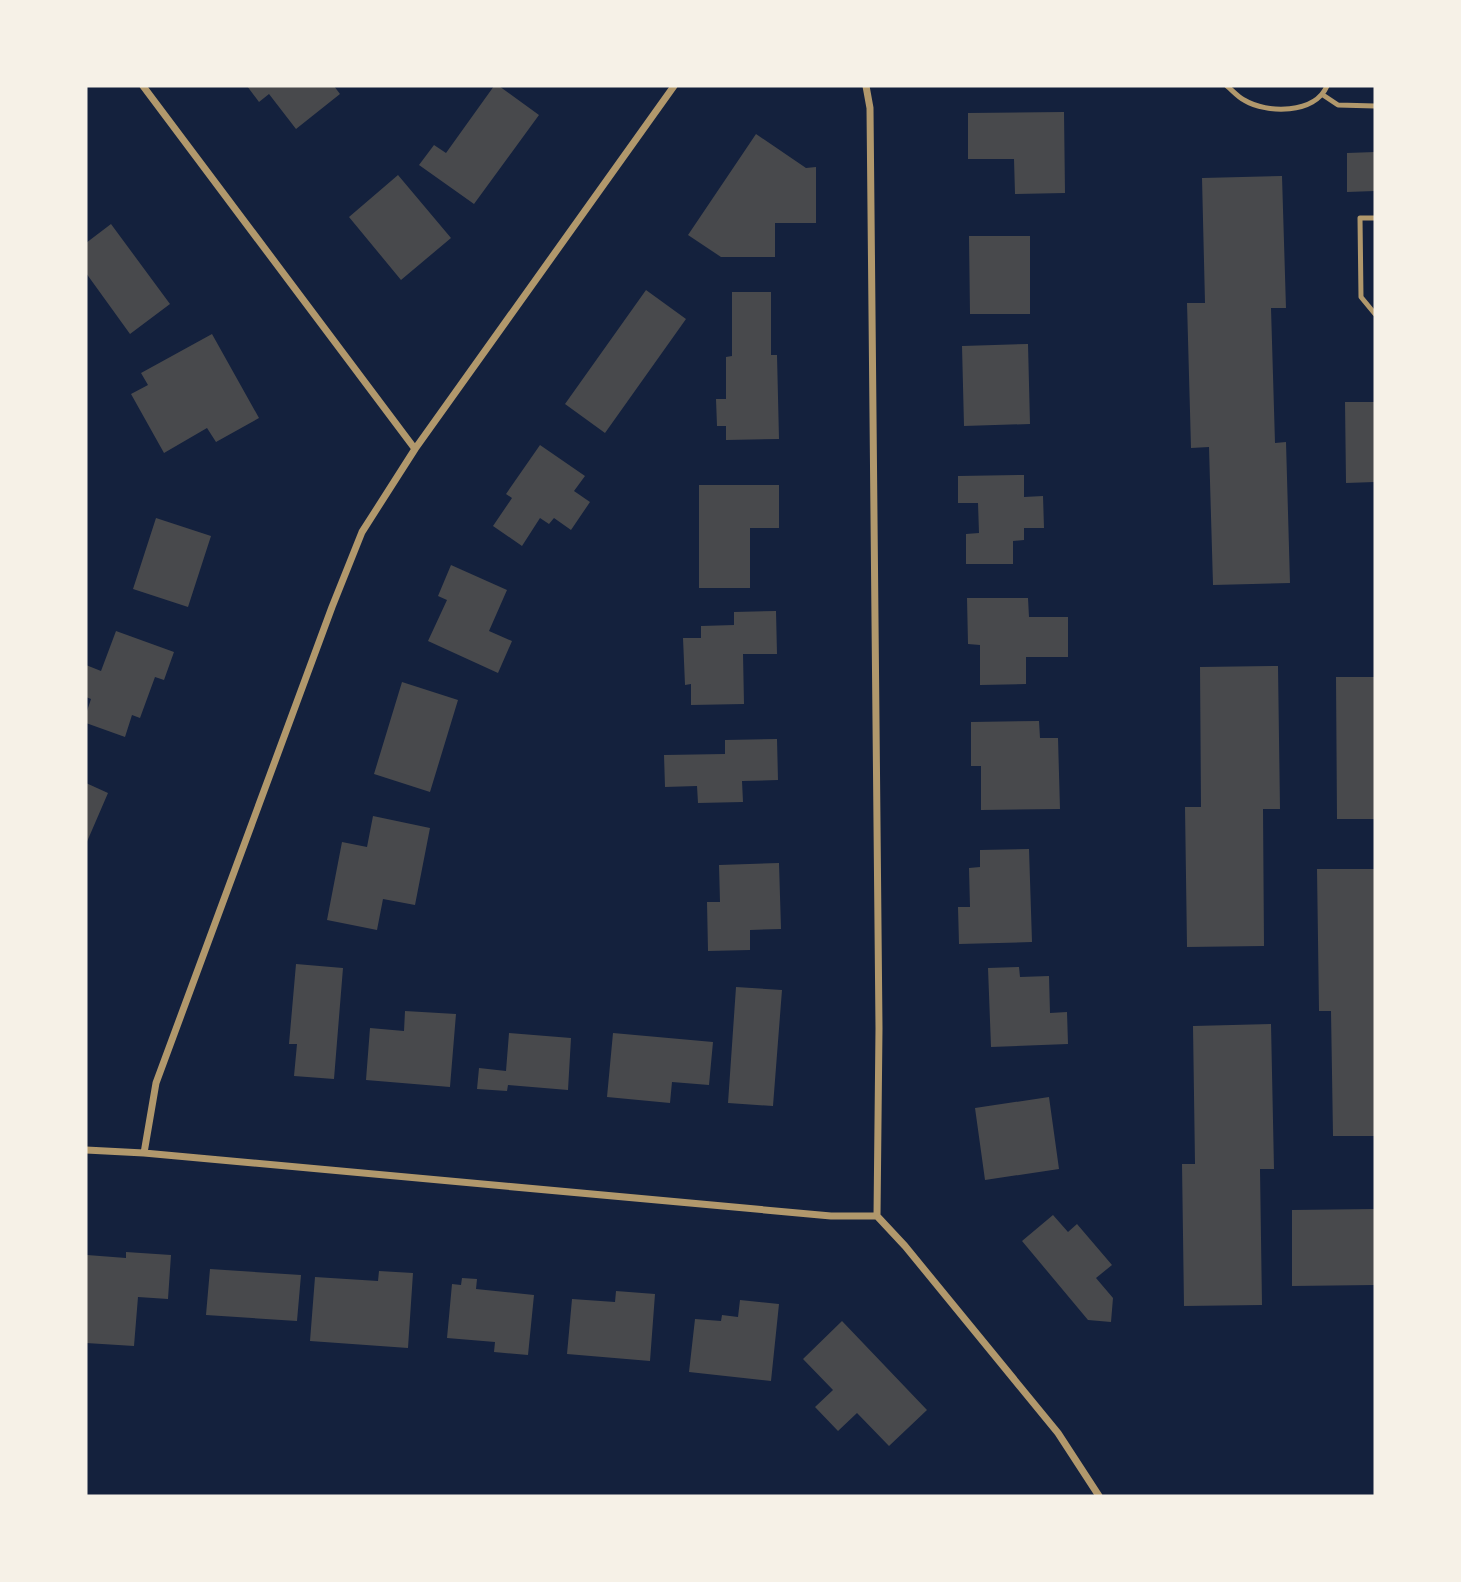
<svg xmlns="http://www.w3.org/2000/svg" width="1461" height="1582" viewBox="0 0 1461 1582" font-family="'Varela Round',sans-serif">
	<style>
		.building { fill: #48494c }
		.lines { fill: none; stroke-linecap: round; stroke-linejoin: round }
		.service { stroke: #b1986c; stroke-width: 5 }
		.minor { stroke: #b1986c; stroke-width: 7 }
	</style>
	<rect width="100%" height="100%" fill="#14213d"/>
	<path class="building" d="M247,86h87l6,8 -44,35 -27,-35 -10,8z
		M494,86h5l40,29 -65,89 -55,-39 15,-20 12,8z
		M1064,112l1,81 -50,1 -1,-35h-46v-46z
		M756,134l50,34 10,-1v56h-41v34h-54l-33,-22z
		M1375,152v39l-28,1v-39z
		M398,175l53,63 -50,42 -52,-63z
		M1282,176l4,132h-15l4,135 11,-1 4,141 -77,2 -4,-138 -18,1 -4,-145h18l-3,-125z
		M111,224l59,80 -40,30 -44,-61v-30z
		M969,236h61v78h-60z
		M646,290l40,29 -81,114 -40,-29z
		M732,292h39v63h6l2,84 -53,1v-14h-9l-1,-27h10v-42l6,-1z
		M212,334l47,84 -43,24 -9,-14 -43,25 -33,-59 17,-9 -7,-12z
		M1028,344l2,80 -66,2 -2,-80z
		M1345,402h30v80l-29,1z
		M540,445l45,31 -11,15 16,11 -19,28 -17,-12 -5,6 -9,-6 -18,28 -29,-20 19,-28 -6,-4z
		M1024,475v22l19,-1 1,32h-20v12l-11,1v23h-47v-30l13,-1 -1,-30h-20v-27z
		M699,485h80v43h-29v60h-51z
		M156,518l55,18 -23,71 -55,-18z
		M451,565l56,25 -18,41 23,10 -14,32 -70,-32 19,-41 -9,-4z
		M967,598h61l1,19h39v40h-42v27l-46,1v-40l-12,-1z
		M776,611l1,43h-34l1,50 -53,1v-21l-6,1 -2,-47h18v-12l33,-1v-13z
		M116,631l58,21 -10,28 -9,-3 -15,41 -8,-3 -7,22 -39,-14v-9l5,-15 -5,-2v-32l15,6z
		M1278,666l2,143h-17l1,137 -77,1 -2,-140h16l-1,-140z
		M1336,677h39v142h-38z
		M402,682l56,18 -28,92 -56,-18z
		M1039,721l1,17h18l2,71 -79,1v-44h-10v-44z
		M777,739l1,41 -36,1 1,21 -45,1 -1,-17 -32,1 -1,-32 61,-1v-14z
		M86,783l22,10 -22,51z
		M373,816l57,12 -15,77 -32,-6 -6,31 -50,-10 15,-78 25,5z
		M1029,849l3,93 -73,2 -1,-37h12l-1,-39 11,-1v-17z
		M779,863l2,66 -31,1v20l-42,1 -1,-49h13l-1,-37z
		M1317,869h58v267h-42l-2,-125h-12z
		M296,964l47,4 -9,111 -40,-3 3,-32h-8z
		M1019,967l1,10 29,-1 1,37 17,-1 1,32 -77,3 -3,-79z
		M736,987l46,3 -9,116 -45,-3z
		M405,1011l51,3 -6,73 -84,-7 4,-52 34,3z
		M1271,1024l3,145h-14l2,136 -78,1 -2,-142h13l-2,-138z
		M509,1033l62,5 -3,52 -60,-5 -1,6 -30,-2 2,-21 27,3z
		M613,1033l100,9 -4,43 -37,-3 -2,21 -63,-6z
		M1049,1097l10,72 -74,11 -10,-72z
		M1375,1209v76l-83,1v-76z
		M1053,1215l15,17 9,-8 35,41 -16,13 17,20 -2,24 -23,-2 -66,-79z
		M126,1252l45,3 -3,44 -30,-2 -4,49 -48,-3 1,-88 39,3z
		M210,1269l91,6 -4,46 -91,-6z
		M379,1271l34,2 -5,75 -98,-7 5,-64 63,4z
		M462,1278l15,1 -1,10 58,6 -6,60 -34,-3 1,-10 -48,-4 5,-54 9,1z
		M616,1291l39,3 -5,67 -83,-7 5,-55 43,3z
		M740,1300l39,4 -8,77 -82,-9 6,-53 26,2 1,-6 16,2z
		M842,1321l85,89 -38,36 -32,-33 -19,18 -23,-24 18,-17 -30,-31z"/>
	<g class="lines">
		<path class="service" d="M1227,86c5,4 11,11 17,14 23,14 71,14 83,-14
			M1323,95l15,10 37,1
			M1375,218h-15l1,79 14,17"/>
		<path class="minor" d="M143,86l272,363
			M866,86l4,22 9,920 -2,188 28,30 153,187 41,63
			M86,1150l58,3 687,63h46
			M144,1153l12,-70 176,-476 30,-75 53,-83 259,-363"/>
	</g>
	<rect width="1461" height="1582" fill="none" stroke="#f6f1e7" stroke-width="175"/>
</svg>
